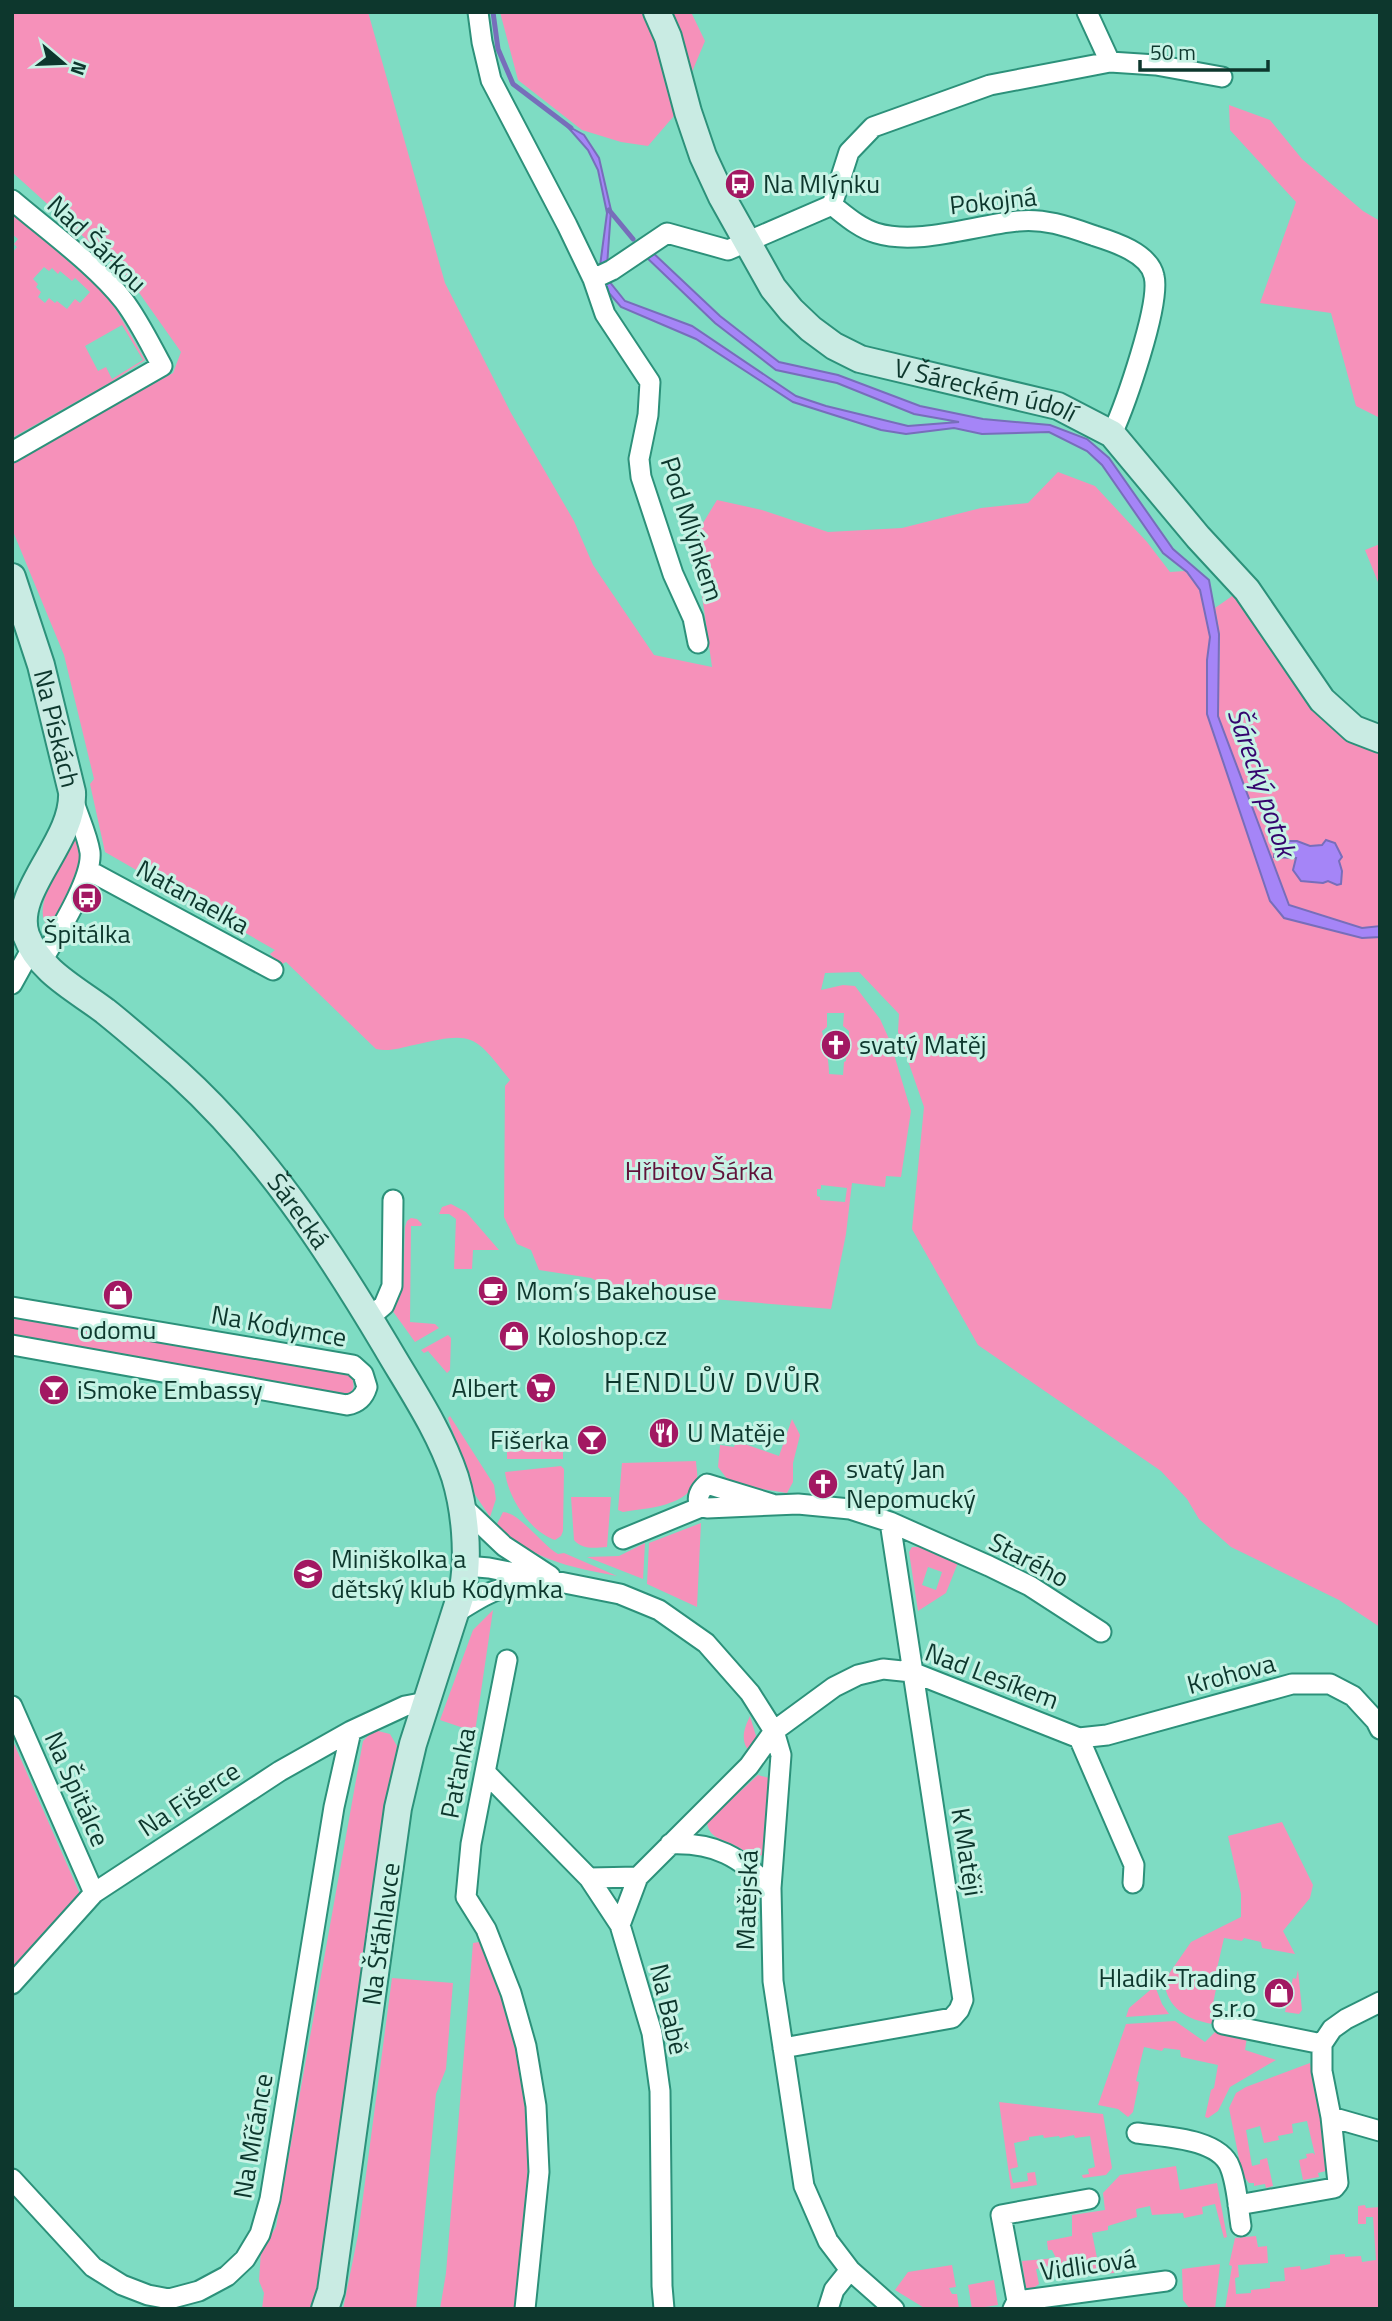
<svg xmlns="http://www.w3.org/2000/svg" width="1392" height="2321" viewBox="0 0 1392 2321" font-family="'Titillium Web',sans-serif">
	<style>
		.green { fill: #f691ba; fill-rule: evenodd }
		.water { fill: #a585f7; stroke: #776eba; stroke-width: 2 }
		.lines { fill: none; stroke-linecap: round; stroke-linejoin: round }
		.stream { stroke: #776eba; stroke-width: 5 }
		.street-casing { stroke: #2c917a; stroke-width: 23 }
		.secondary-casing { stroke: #2c917a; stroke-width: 30 }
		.street { stroke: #fff; stroke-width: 19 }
		.secondary { stroke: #c9ebe3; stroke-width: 26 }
		.labels { text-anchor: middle; stroke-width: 6; stroke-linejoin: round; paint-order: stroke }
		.poi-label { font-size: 26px; fill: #0d372d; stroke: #c7f3e5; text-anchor: start }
		.street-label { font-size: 26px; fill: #0d372d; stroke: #c7f3e5 }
		.park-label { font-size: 26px; fill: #61133a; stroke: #c7f3e5 }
		.water-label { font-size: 28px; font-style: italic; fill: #35046e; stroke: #c7f3e5 }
		.neighbourhood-label { font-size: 28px; letter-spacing: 2px; fill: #0d372d; stroke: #c7f3e5 }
	</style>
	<rect width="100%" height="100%" fill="#7edcc3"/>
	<path class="green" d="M12,12h356l77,271 66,130 63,108 19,44 61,90 58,12 -18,-129 23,-38 45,10 66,22 74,-4 79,-20 47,-5 30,-31 37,14 52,56 23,30 15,-1 15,19 10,47 -3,23v52l63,189 91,37 19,-1v690l-41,-27 -108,-53 -32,-28 -12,-20 -26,-28 -183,-126 -66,-116 12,-122 -26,-75 1,-18 -40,-42 -34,1 -4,17 22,-5 12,1 25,33 10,22 21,70 -10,66 -15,-1 -1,11 -33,-4 -6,51 -15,75 -214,-18 -26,-13 -52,-8 -8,-20 -14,-6 -13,-27 1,-131 5,-6c-36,-46 -37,-49 -96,-35 -14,3 -25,7 -38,4l-90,-87 -6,3 -10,-11 5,-4 -170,-98 -15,-68 4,-5 -30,-124 -52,-126v-67l161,-89 8,-21 -53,-75 -116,-105zM827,1013h17l-1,13 6,5v16l-4,3 1,11 -2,1 -1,13 -14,-1c0,-16 -4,-27 -7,-43l5,-4zM821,1185l26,3 -2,14 -25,-2v-3l-3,-1v-7h4z
		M500,12h191l14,29 -32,76 -25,29 -27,-4 -39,-12 -64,-50z
		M1229,105l41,15 32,39 61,52 17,10v197l-24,-12 -25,-93 -71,-10 36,-101 -66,-72z
		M12,212l89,78 16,21 28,49 -32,21 -101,57v-185l5,-6 -3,-3 4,-5 -6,-5zM44,267l5,4 3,-3 6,6 2,-3 12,10 3,-3 15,14 -10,11 -5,-4 -8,10 -10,-8 -2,2 -6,-5 -4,5 -7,-6 3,-5 -5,-5 2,-3 -5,-5zM122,325l21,35 -31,19 -6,-12 -8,4 -13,-25z
		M1380,544v43l-15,-37z
		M1235,594l145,155v177l-18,2 -73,-23 -71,-189 2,-81 -5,-27z
		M74,840l3,2c8,35 -8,51 -23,81l-7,2c-16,-18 17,-66 27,-85z
		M451,1204l15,8 33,38h-26l-1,19h-18l2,-50 -7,-5h-10l3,-7z
		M411,1218l6,1 5,5 -1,2h-10l-1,96 25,2 4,4 -24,14 -23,-32 11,-22 2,-61 2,-6z
		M12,1313l335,58c8,9 10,20 -2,26l-333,-59z
		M448,1335l3,3 -1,32 -3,3 -19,-22 -4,2 -3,-3z
		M450,1416l44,69 2,14 -6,18 -16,-24 -26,-75z
		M792,1419l8,16 -7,28v19l-6,11 -56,-9 -13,-17 2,-22 14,2 2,-6 43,15z
		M507,1438l56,1v20h-56z
		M696,1461c0,5 2,13 1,17 -8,29 -51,30 -74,34l-5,-2 4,-47z
		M561,1466l3,3 -1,62 -2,5 -6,4c-26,-9 -47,-43 -50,-68z
		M571,1497h40l-4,50c-13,1 -24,3 -33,-7z
		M503,1512c17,1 39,33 55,42l6,-1 53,23c-48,-9 -83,-16 -121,-50z
		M701,1523l-4,84 -50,-23 2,-41z
		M645,1543l-2,36 -56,-22 32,-1z
		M920,1543l39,17 -13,33 -28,18 -9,-59 3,-5h7zM928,1567l14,5 -6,18 -14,-5z
		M493,1610l-18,122 -35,-12 33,-90z
		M750,1716l6,20 -5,18c-11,-13 -8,-23 -1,-38z
		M374,1730l16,4 7,12 -10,59 -67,484 -7,20h-51l2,-16 -5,-12 2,-30 15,-24 87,-486z
		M12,1739l68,155 -68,77z
		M758,1775l11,3 3,5 -5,69 -12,7c-6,-4 -12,-10 -19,-13 -13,-7 -27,-7 -29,-24z
		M1282,1822l31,63 -3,13 -27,33 12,23 -33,-6 -1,-6 -17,-4 -2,3 -18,-3 -8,35 3,1 -6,30 3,2 -3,18c-26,-4 -46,-16 -49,-43l27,-39 50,-25v-23l-13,-58z
		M485,1941c23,71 44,143 43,219 -1,23 -2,46 -4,69 -3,27 -8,53 -7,80h-77l6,-36 27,-330z
		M1298,1970l4,40 -3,4 -14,-2 8,-34 3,1z
		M392,1978l61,5 -7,86 -10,25 -20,215h-73l15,-74z
		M1155,1986l7,18 7,10 -43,3 3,-9z
		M1175,2021l30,21 10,-10 32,5 -2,13 31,10 -46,27 -12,24 -10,7 -3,-1 6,-27 3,-2 4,-23 -37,-8 -1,-7 -16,-2 -2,3 -18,-4 -8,34 3,1 -6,30 -5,5 -10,-8 -20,-4 28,-81z
		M1310,2063l19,97 -3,11 -8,2 1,4 -16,3 -4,-20 8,-2 -1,-4 7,-1 2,2 -8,-34 -15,3 1,9 -15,3 1,4 -15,3 -4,-17 -14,4 6,36 8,-2v-4l7,-2 6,28 -7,2 -1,-4 -11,2v-3h-5l-7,-9 -13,-66 7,-15 10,-6z
		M999,2102l104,12 9,54 -6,7 -23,3 -1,-3 7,-1 -1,-5 7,-2 -5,-31 -15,2 -1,-3 -14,3 -1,-2 -15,2 -1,-3 -14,2v3l-15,3 4,24 -8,2 3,14 15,-2 -1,-8 8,-1 2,13 -26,4z
		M1176,2166l4,24 37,-7 10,54 -3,1 -9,-34 -13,3 1,7 -19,4 -1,-5 -31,2 -2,-9 -14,3 1,8 -29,9v4l-16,3 7,35 7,-1 -1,-5 9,-1v12l-42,4 -5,-1 -4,-17v4l-27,6 3,15 -8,6h-5l-4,-29 34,-3 -4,-8h-4l-1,-9 25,-5v-21l33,-5 -2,-17 17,-18z
		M1365,2205l1,3 14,-1v102h-155l7,-43 -3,-1 6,-27 21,-2 2,11 9,-1 1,17 -30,2 1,12 -4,1 1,16 15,-1v-3l19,-2v-6l15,-1 -1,-13 16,-2 1,4 29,-6v-9l15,-1v3l16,-1 1,6 14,-2 -3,-43h-7v7h-8v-18z
		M1220,2264l-5,45h-25l-7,-9 -1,-31z
		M952,2265l4,22 -7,1 3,6h5l2,15h-33l-31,-19 13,-18z
		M994,2280l4,25 -26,4 -4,-24z"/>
	<path class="water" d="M566,125l18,10 15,23 12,52 -4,56 2,15 16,20 67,25 104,70 30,10 82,20 51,-4 -45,-8 -77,-31 -61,-13 -61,-47 -72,-69 7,-4 70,66 59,46 59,13 82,31 63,13 67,6 37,14 22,19 64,91 36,31 10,54 -1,82 71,189 73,23 18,-2v11l-18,1 -78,-20 -14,-17 -63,-187v-54l3,-23 -10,-47 -13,-18 -24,-19 -61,-88 -15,-14 -38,-19 -67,2 -28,-6 -48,6 -25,-4 -88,-28 -97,-63 -75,-32 -12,-14 -9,-27 7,-53 -9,-43 -10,-20z
		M1326,840l9,3 7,14 -3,4 3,10 -1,13 -4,1 -9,-4 -5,2 -22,-2 -8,-11 3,-12 -22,-1 2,-16h21l13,5 12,-1z"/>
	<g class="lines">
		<path class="stream" d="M493,12l5,37 15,35 58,44
			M609,210l24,29"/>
		<g class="street-casing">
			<path id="street" d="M478,12l4,30 9,38 76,145 26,54 12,35 45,68 -2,33 -9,44 2,18 32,97 20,44 5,25
				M1087,12l23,50
				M12,200c35,30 84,65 112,101 15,20 26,43 38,65l-150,86
				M832,205l17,-53 24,-25 117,-42 120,-23 46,3 66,12
				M593,279l19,-9 55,-37 61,17 104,-45c13,10 27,23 44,28 42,13 99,-8 142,-12 27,-3 51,6 77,15 19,6 54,17 59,40 7,28 -29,129 -42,158
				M88,870l185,100
				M42,961c14,-25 51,-82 48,-109 -3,-18 -12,-36 -17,-53
				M12,984l20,-36
				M12,1307l341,58 10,9 4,13c-3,10 -9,16 -20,18l-335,-60
				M369,1318l15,-13 8,-19 1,-86
				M460,1504l44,42 46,30
				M772,1504l-65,-20c-7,6 -12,14 -6,23l6,1 91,-4 52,5 40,13 99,44 41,20 71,46
				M623,1539l78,-32
				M466,1566l23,2 131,26 39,16 47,33 44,50 24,38 7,24 -10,133 2,93 31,205 24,55 22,29 44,39
				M457,1612c30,-19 42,-27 79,-28
				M507,1660l-36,184 -5,53 20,32 25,64 15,53 10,60 3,66 -14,137
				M12,1706l82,187
				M1079,1738l28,-3 185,-51h38l23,12 23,25 4,8
				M486,1773l103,105 31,47 32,108 8,58 2,195 2,23
				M670,1844c45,-2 70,13 101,44
				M589,1878l49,-1
				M620,1925l18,-48 111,-111 25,-35 60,-44 24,-12 25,-6 29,3 167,66 55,127 -1,18
				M12,1984l82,-91 186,-122 71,-40 54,-25 21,-4
				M1223,2024l99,20
				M783,2048l169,-30 7,-8 4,-10 -73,-478
				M1331,2117l49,14
				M1137,2133c27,4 82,5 93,34 7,17 8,40 11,59
				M12,2179l81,88 29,18 26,10 21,4 30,-8 28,-15 18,-17 15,-25 10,-35 64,-392 17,-76
				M1238,2205l96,-17 4,-5 -7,-66 -9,-46v-27l10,-15 14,-10 34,-17
				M1017,2301l-16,-86 88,-16
				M828,2309l6,-19 16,-20
				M1013,2309l4,-8 149,-20"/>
		</g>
		<g class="secondary-casing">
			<g id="secondary">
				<path id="s1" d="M657,12l11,25 20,75 15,44 19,41 51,91 18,22 20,19 23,17 26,13 198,47 54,28 86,103 49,53 75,110 32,29 26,10"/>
				<path id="s2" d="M12,577l29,88 31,127c3,50 -61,99 -46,143 13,36 50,54 79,76 25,20 49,41 73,62 86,78 149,174 208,273 25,43 53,83 69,131 10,33 14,77 8,111l-50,156 -15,64 -67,483 -6,18"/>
			</g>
		</g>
		<use href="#street" class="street"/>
		<use href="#secondary" class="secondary"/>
	</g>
	<defs>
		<g id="bus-disc" transform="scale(1.575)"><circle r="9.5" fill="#a21862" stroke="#c7f3e5"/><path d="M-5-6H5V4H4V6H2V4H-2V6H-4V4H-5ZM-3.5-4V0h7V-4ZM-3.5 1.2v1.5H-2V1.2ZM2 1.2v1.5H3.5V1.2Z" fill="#fff"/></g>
		<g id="church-disc" transform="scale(1.575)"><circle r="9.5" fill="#a21862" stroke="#c7f3e5"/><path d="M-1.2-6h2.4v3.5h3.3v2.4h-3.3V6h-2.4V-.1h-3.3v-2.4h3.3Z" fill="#fff"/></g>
		<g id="cafe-disc" transform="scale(1.575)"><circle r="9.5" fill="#a21862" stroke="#c7f3e5"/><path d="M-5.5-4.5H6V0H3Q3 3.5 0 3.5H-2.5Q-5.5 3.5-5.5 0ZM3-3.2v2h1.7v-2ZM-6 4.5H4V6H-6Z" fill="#fff"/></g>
		<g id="shop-disc" transform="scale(1.575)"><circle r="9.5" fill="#a21862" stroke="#c7f3e5"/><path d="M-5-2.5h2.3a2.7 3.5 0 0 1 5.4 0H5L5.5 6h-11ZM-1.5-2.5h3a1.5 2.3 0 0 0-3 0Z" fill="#fff"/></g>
		<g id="supermarket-disc" transform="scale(1.575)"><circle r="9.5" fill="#a21862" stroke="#c7f3e5"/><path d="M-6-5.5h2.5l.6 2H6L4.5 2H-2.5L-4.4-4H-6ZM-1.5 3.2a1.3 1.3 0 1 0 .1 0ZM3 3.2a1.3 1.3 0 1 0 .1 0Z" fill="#fff"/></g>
		<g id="bar-disc" transform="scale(1.575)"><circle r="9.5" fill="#a21862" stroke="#c7f3e5"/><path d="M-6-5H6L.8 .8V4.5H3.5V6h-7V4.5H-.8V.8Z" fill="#fff"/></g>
		<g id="restaurant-disc" transform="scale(1.575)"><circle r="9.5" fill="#a21862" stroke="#c7f3e5"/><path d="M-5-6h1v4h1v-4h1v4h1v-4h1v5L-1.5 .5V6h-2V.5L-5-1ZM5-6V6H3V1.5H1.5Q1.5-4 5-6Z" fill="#fff"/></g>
		<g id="school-disc" transform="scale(1.575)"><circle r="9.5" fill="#a21862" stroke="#c7f3e5"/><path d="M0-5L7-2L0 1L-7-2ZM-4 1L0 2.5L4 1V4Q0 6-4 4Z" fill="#fff"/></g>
	</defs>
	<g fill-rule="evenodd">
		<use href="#bus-disc" x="740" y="184"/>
		<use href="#bus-disc" x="87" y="898"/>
		<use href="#church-disc" x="836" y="1045"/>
		<use href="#cafe-disc" x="493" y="1291"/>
		<use href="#shop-disc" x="118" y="1295"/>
		<use href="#shop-disc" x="514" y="1336"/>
		<use href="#supermarket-disc" x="541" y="1388"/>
		<use href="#bar-disc" x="54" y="1390"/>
		<use href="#restaurant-disc" x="664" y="1433"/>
		<use href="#bar-disc" x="592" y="1440"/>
		<use href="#church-disc" x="823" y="1484"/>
		<use href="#school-disc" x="308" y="1574"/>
		<use href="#shop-disc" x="1279" y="1993"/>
	</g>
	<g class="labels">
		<g class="poi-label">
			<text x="763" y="193">Na Mlýnku</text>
			<text x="87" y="943" text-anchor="middle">Špitálka</text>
			<text x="859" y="1054">svatý Matěj</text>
			<text x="516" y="1300">Mom’s Bakehouse</text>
			<text x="118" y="1339" text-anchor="middle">odomu</text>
			<text x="537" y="1345">Koloshop.cz</text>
			<text x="518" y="1397" text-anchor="end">Albert</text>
			<text x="77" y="1399">iSmoke Embassy</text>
			<text x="687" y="1442">U Matěje</text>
			<text x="569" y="1449" text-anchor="end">Fišerka</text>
			<text x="846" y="1478">svatý Jan<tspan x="846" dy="30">Nepomucký</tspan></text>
			<text x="331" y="1568">Miniškolka a<tspan x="331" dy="30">dětský klub Kodymka</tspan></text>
			<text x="1256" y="1987" text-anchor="end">Hladik-Trading<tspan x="1256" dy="30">s.r.o</tspan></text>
		</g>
		<g class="street-label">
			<text transform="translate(993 201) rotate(-6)" y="9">Pokojná</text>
			<text transform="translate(97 244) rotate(44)" y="9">Nad Šárkou</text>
			<text dy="9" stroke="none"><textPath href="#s1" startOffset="544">V Šáreckém údolí</textPath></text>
			<text transform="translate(692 529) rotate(72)" y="9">Pod Mlýnkem</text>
			<text dy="9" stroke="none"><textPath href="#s2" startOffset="158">Na Pískách</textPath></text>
			<text transform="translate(193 897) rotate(29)" y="9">Natanaelka</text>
			<text dy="9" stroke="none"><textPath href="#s2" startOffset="768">Šárecká</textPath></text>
			<text transform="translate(279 1326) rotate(10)" y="9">Na Kodymce</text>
			<text transform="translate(1029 1560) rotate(28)" y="9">Starého</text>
			<text transform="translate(1231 1674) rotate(-15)" y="9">Krohova</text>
			<text transform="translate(992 1676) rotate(21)" y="9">Nad Lesíkem</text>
			<text transform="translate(458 1773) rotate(-79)" y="9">Paťanka</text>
			<text transform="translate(77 1789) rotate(66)" y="9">Na Špitálce</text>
			<text transform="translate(189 1799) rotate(-33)" y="9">Na Fišerce</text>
			<text transform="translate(967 1852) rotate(81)" y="9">K Matěji</text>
			<text transform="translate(747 1900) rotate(-88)" y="9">Matějská</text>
			<text transform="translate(381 1934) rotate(-82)" y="9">Na Šťáhlavce</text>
			<text transform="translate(669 2009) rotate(77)" y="9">Na Babě</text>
			<text transform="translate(253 2136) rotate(-80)" y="9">Na Míčánce</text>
			<text transform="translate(1088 2265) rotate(-8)" y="9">Vidlicová</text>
		</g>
		<g class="park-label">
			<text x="699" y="1180">Hřbitov Šárka</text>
		</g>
		<g class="water-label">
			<text transform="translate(1262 782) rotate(71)" y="10">Šárecký potok</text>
		</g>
		<g class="neighbourhood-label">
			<text x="713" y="1392">HENDLŮV DVŮR</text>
		</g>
	</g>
	<rect width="1392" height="2321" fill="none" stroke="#0d372d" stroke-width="28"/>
	<g transform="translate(63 63) rotate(109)" stroke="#c7f3e5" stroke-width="5" paint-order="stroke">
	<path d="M0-5L12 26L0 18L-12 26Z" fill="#0d372d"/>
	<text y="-10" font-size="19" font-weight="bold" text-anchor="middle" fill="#0d372d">N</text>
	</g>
	<path d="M1140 60v10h128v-10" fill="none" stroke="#0d372d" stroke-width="3.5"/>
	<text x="1150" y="60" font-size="21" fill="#0d372d" stroke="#c7f3e5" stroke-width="5" paint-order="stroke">50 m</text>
</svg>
